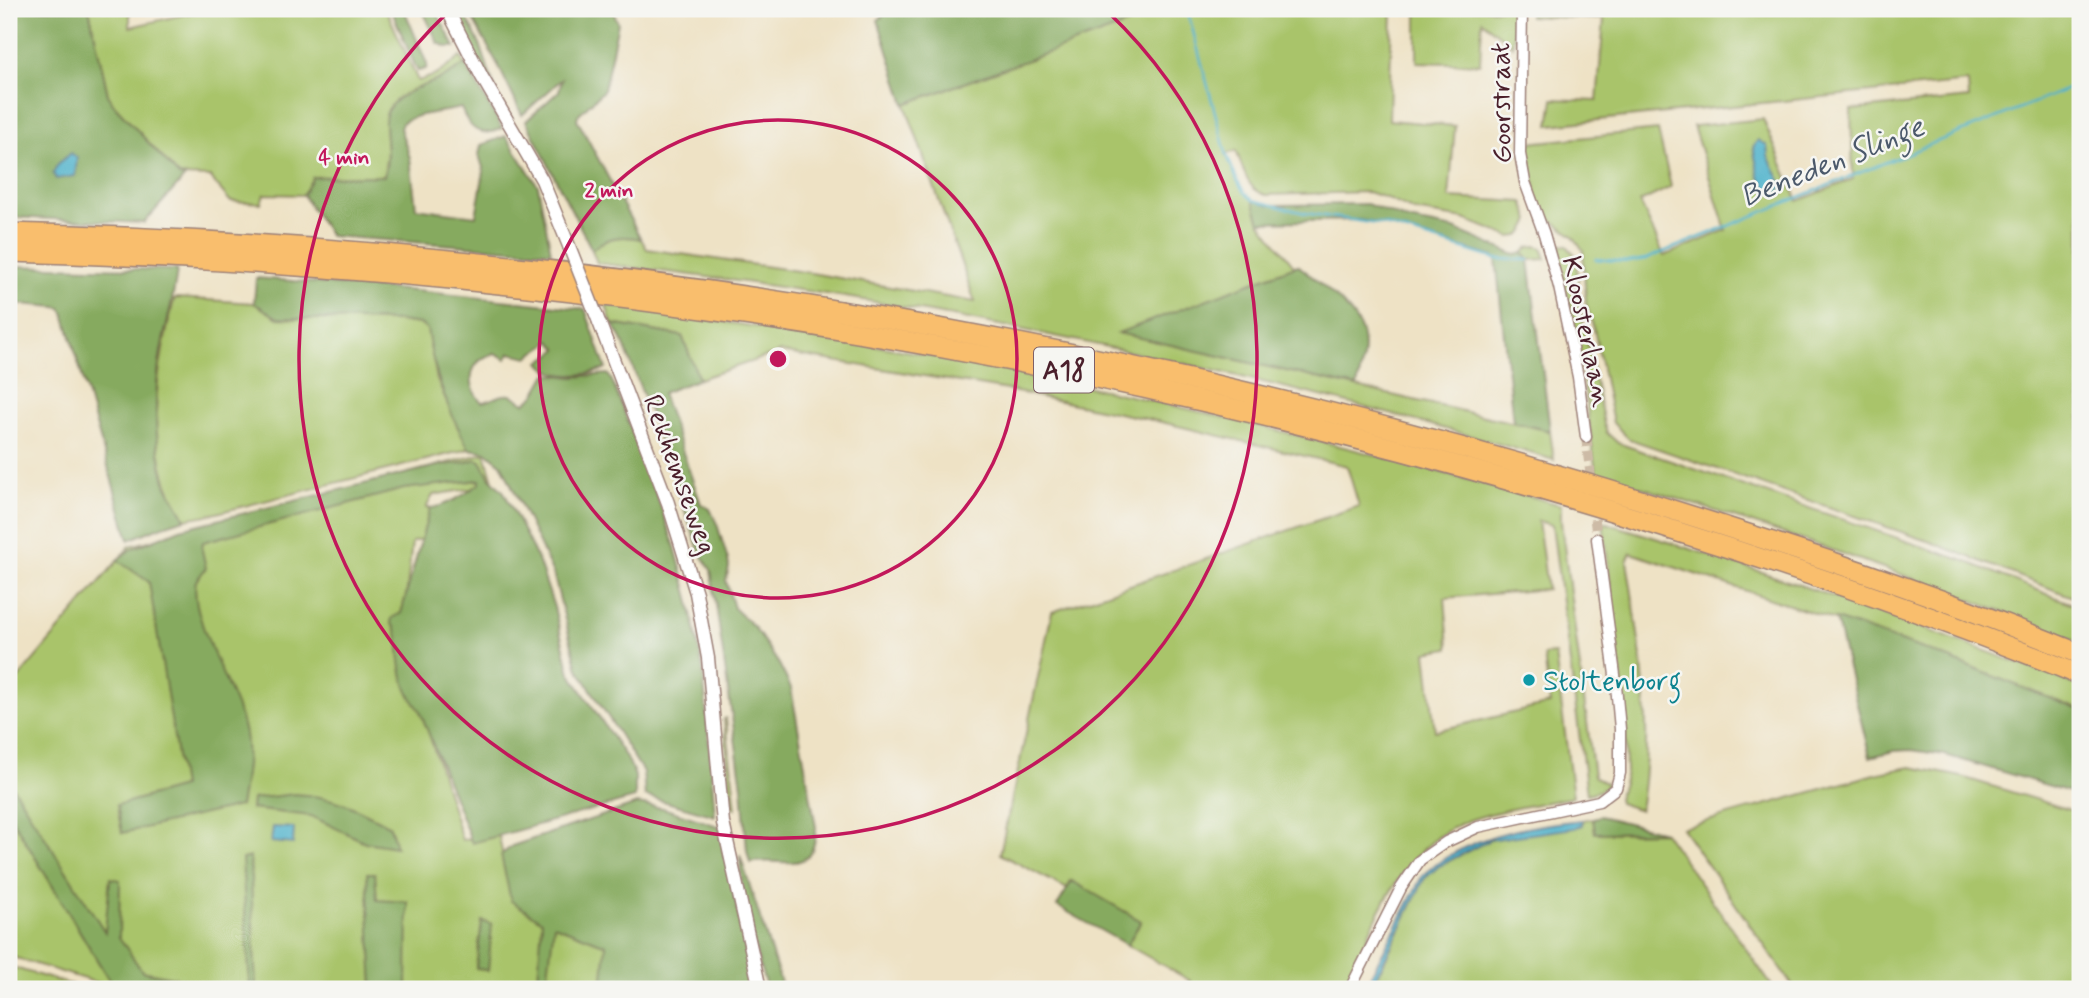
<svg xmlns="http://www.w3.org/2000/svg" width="2089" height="998" viewBox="0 0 2089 998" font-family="Mynerve,sans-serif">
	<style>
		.green { fill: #a9c46a; stroke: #7a724a; stroke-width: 2 }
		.forest { fill: #86aa5e; stroke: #686444; stroke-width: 2 }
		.water { fill: #4cb1cb; stroke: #4b687b; stroke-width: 2 }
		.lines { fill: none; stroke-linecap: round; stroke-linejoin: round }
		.stream { stroke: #4cb1cb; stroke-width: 2.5 }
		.minor-tunnel { stroke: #cdbba6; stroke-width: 10; stroke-dasharray: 10 5; stroke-linecap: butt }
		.minor-casing { stroke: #9c8078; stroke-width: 13 }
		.tertiary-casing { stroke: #9c8078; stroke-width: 15 }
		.motorway-casing { stroke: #9c8078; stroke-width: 22 }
		.minor { stroke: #fff; stroke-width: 10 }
		.tertiary { stroke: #fff; stroke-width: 12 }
		.motorway { stroke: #f9be6d; stroke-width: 19 }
		.tertiary-bridge-casing { stroke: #9c8078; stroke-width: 15; stroke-linecap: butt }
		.tertiary-bridge { stroke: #fff; stroke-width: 12 }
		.ring { fill: none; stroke: #c2185b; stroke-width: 3.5 }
		.culture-dot { fill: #0f9aa8; stroke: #f6f6f2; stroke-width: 2.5 }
		.labels { text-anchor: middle; stroke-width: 5; stroke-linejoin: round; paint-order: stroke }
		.shield { fill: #f6f6f2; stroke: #7e6067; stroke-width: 2 }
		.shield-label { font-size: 26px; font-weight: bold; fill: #4a1f2b }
		.street-label { font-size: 28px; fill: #4a1f2b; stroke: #f6f6f2 }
		.culture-label { font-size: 28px; fill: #0d838f; stroke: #f6f6f2; text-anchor: start }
		.water-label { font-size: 30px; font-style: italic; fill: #4b596b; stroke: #f6f6f2 }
		.centre { fill: #c2185b; stroke: #f6f6f2; stroke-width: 3.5 }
		.ring-label { font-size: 21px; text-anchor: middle; font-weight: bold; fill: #c2185b; stroke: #f6f6f2; stroke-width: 5; stroke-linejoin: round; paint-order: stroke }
	</style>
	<rect width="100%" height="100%" fill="#f6f6f2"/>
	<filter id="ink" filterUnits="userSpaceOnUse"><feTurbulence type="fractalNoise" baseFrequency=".0143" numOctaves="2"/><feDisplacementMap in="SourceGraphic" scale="14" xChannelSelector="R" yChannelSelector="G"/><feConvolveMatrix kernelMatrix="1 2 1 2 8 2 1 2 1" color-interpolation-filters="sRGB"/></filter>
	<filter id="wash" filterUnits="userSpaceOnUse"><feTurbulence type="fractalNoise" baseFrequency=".00686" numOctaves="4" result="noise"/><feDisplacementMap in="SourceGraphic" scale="28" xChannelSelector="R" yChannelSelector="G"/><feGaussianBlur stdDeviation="1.57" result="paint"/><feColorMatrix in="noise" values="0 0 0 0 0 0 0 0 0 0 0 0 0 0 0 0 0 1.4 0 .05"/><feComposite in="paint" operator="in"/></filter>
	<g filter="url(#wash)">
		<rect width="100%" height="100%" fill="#eee2c5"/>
		<path class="green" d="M89,9h41v18l79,-18h177l32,72 18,-6 25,-18 4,7 -20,13 -37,16 -23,31 2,27 -3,25 -71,1 -10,18 -39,-1 -3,9 -31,-2 -20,-24 -31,-1 -65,-71 -6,-10z
			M1170,9h222l-3,111 66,6 -6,72 74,4 7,18 -7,13 -4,3 -9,1 -46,-18 -50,-8 -28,-13 -18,-6 -102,3c-21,-6 -22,-27 -30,-44l-10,3 11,26 7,12 9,8 7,22 35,45 -176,66 431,98 4,29c-224,-67 -454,-119 -685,-159 -90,-16 -181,-26 -272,-38l-5,-13c14,-14 31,-15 49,-11l6,10 164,24 164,29 -70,-198z
			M1417,9h97l-1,37 -31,-25 -2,43 -63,-2z
			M1529,9h541l10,10v581l-152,-59 -299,-102 -16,-16 -19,-94 -8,-25 -3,-54 -10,-14 -31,-23 -6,-18 -8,-52 130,-13 13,57 -31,15 24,54 62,-26 -33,-104 70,-7 35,82 55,-22 -2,-69 118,-12 -1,-16 -419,43 4,-26 44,2 7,-82 -75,-3z
			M1560,245l7,1 9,10 4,52 24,116 3,9 11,10 344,117 118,47v36c-158,-65 -321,-119 -484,-170l-20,-145 -21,-79z
			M1536,246l6,2 4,11 -17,1 -6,-7 6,-6z
			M177,298l77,5 24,15 120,3 22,3 8,5 9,51 32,69 -256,65 -28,5c-6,-13 -15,-24 -19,-38 -19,-61 -7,-121 8,-181z
			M606,305c120,17 240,34 360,57 200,38 398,88 595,143v17l33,254 14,9 -9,6 -12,3 -35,-269 -14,-4 9,68 -102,9 4,50 -23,4 9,79 115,-27 -6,-49 11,-1 18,143c-33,7 -68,11 -100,22 -73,24 -100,106 -128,170h-165l11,-8 -64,-36 14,-24 -70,-40 -4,8 -67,-35 52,-242 307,-106 -12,-40 -190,-45 -155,-32 -222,-37 -81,27 -17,-43 -70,-12z
			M485,453l9,32 -61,10 -7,13h4l-7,31 -11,3 -9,84 11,59 48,155 37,-4 12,63 100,40 -7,50h-402l-87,-16 -106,-188v-96l121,-143z
			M1603,522c161,48 319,105 477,164v24l-154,-60 -295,-97 -4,8c13,84 28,165 13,249l-21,-7 -1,-4 8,-26 -1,-62z
			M726,718l10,90 -5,-1 -7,-88z
			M1911,767l51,10 118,36v176h-285l-113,-161 197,-55z
			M9,814l105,174 -105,-32z
			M1593,818l2,15 69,-1 110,157h-403l53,-110 15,-13 50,-26 94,-18 -1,-2z
			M11,967l75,22h-77z"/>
		<path class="forest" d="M9,9h80l19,86 6,10 65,71 6,1 -41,46 -135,-6z
			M391,9h13l23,55 -1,5 -8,2 -2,-3z
			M422,9h13l20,38h-8l-9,-4z
			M450,9h12l18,35 17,51z
			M467,9h145l6,14 -14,67 -26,25 -1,4 64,120c-18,-4 -35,-3 -49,11l-66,-129 33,-30 3,-12 -40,36 -25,-52z
			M891,9h279l-265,95 -27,-84z
			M465,64l37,64c-22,11 -33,1 -41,-20 -19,5 -43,4 -59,15l-2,5 10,30 6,50 60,8 8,-45 -5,-16 2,-10 25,-9 32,50 13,66 -221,-16 -27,-41 10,-18 71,-1c6,-19 1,-36 1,-54 0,-27 38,-35 57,-44 8,-3 16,-9 23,-14z
			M1253,200l17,5 97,-1 41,16 46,9 61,26 8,-2 6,7 21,171 -37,-9 -17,-163 -3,-2 -108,-32 -26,-5 -99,2z
			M1298,265c20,17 62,47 65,73 3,16 -3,33 -6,49l-239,-54z
			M9,266l168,4c-3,28 -11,54 -16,81 -7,43 -8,87 4,130 5,14 14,25 20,38l-28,9 -28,12 -65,-227 -3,-5 -5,-1 -47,-4z
			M256,278l160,13 169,18 21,60c-19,6 -53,12 -66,-7l18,-13 -7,-8 -23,16 -18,-4 -4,6 -11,-6c-7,3 -15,5 -19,12 -8,11 -4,29 6,37 10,-1 17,-9 28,-7 6,1 10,6 15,8l10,-8 12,-21 26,3 35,-3 4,7 41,104 22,62 14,51 14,72 12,146 -70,-20 -2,-24 -65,-103 -25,-96 -51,-108 -16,-13 -17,-3c-21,-38 -36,-77 -42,-120l-7,-5 -22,-3 -120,-3 -24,-15z
			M612,324l70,12 17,43 -37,14 39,111 9,5 7,15 11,36 1,7 -3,14 8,27 20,19 25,37 12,24 25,139c-1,52 -32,29 -66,36l-3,-12 -5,-64 -31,-217 -11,-17 -53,-148 -26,-68z
			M476,459l5,2 9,17 14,14 34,68 16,47 16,66 59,89 6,14v22l-163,45 -53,-134c-12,-15 -17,-30 -19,-48 -2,-13 1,-28 -9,-38l1,-5 9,-5 29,-105c18,-2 36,-14 50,-25v-3l-76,9 -201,53 -1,8 4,18 -10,13c-7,36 37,107 47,144 7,26 2,54 -3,81l-118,27 -5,-28 65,-18 -33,-205 -32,-22 14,-11 49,-20 253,-62c12,-3 33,-3 43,-8z
			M1836,619l90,31 154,60v85l-135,-40 -34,-5 -17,1 -24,6z
			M9,781l96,151 5,-54 10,2 -1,57 23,34 90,18 -118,-1 -105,-174z
			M295,794c39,2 62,14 95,32l6,21 -31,-5 -54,-26 -60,-7 1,-10z
			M637,804l26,4 58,19 32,162h-151l4,-44 -52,-20 -7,57 -9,-3 4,-58 -31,-20 -10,-46 11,-9z
			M1600,816l64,16 -69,1 -2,-15z
			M740,855l43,134h-16c-14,-42 -27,-90 -27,-134z
			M250,857l6,132h-6l-8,-130z
			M367,873h8l2,27 31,2 -1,87h-34z
			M1072,881l69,40 -14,24 -70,-39z
			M482,921l10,3 -4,47 -12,-3z"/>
		<path class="water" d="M1758,140l9,5 1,11 14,28 1,4 -6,5 -8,-1 -10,-16 -6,-29z
			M71,153l6,5 -2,18 -19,3 -3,-6 5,-9z
			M1582,820v5l-8,3 -85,12 -50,26 -15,13 -54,110h-6l58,-113c44,-40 102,-50 160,-56z
			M273,827l21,1 -1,16 -22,-2z"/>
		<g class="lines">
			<path class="stream" d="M1187,9l39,144 11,27 7,12 9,8 52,13 80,12 111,34 33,1
				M1595,259l33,3 18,-3 434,-175"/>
		</g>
	</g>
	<g filter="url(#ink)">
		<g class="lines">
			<path class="minor-tunnel" d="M1586,437l6,50
				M1593,504l4,35"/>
			<g class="minor-casing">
				<path id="minor" d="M1522,9l-2,145 5,28 19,52 15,53 19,90 8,60
					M1350,989l51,-101 19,-28 26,-18 32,-15 121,-26 17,-13 4,-15v-44l-5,-54 -18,-136"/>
			</g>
			<g class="tertiary-casing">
				<path id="tertiary" d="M447,9l35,68 60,103 27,66
					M599,322l69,181 28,90 12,65 15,165 37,166"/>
			</g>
			<g class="motorway-casing">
				<path id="motorway" d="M9,233c573,14 1143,109 1689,285 129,41 257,84 382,136
					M9,252c570,14 1136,108 1679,283 133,42 263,87 392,140"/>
			</g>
			<use href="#minor" class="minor"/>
			<use href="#tertiary" class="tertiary"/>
			<use href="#motorway" class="motorway"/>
			<g class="tertiary-bridge-casing">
				<path id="tertiary-bridge" d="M569,246l30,76"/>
			</g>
			<use href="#tertiary-bridge" class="tertiary-bridge"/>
		</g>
	</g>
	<g class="ring">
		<circle cx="778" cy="359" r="239"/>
		<path d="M1108 12A479 479 0 1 1 448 12"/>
	</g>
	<circle class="culture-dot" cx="1529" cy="680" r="7"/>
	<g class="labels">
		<rect class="shield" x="1034" y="347.5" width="60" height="45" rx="5"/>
		<g class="shield-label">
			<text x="1064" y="379">A18</text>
		</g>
		<g class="street-label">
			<text transform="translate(1500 103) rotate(-91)" y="10">Goorstraat</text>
			<text transform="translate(1588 331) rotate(78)" y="10">Kloosterlaan</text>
			<text transform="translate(681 474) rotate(70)" y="10">Rekhemseweg</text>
		</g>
		<g class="culture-label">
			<text x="1543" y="690">Stoltenborg</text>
		</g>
		<g class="water-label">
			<text transform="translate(1832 161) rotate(-22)" y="10">Beneden Slinge</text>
		</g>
	</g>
	<circle cx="778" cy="359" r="10" class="centre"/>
	<g class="ring-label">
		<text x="344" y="164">4 min</text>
		<text x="609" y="197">2 min</text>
	</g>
	<rect width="2089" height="998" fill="none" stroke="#f6f6f2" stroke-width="35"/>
</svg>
